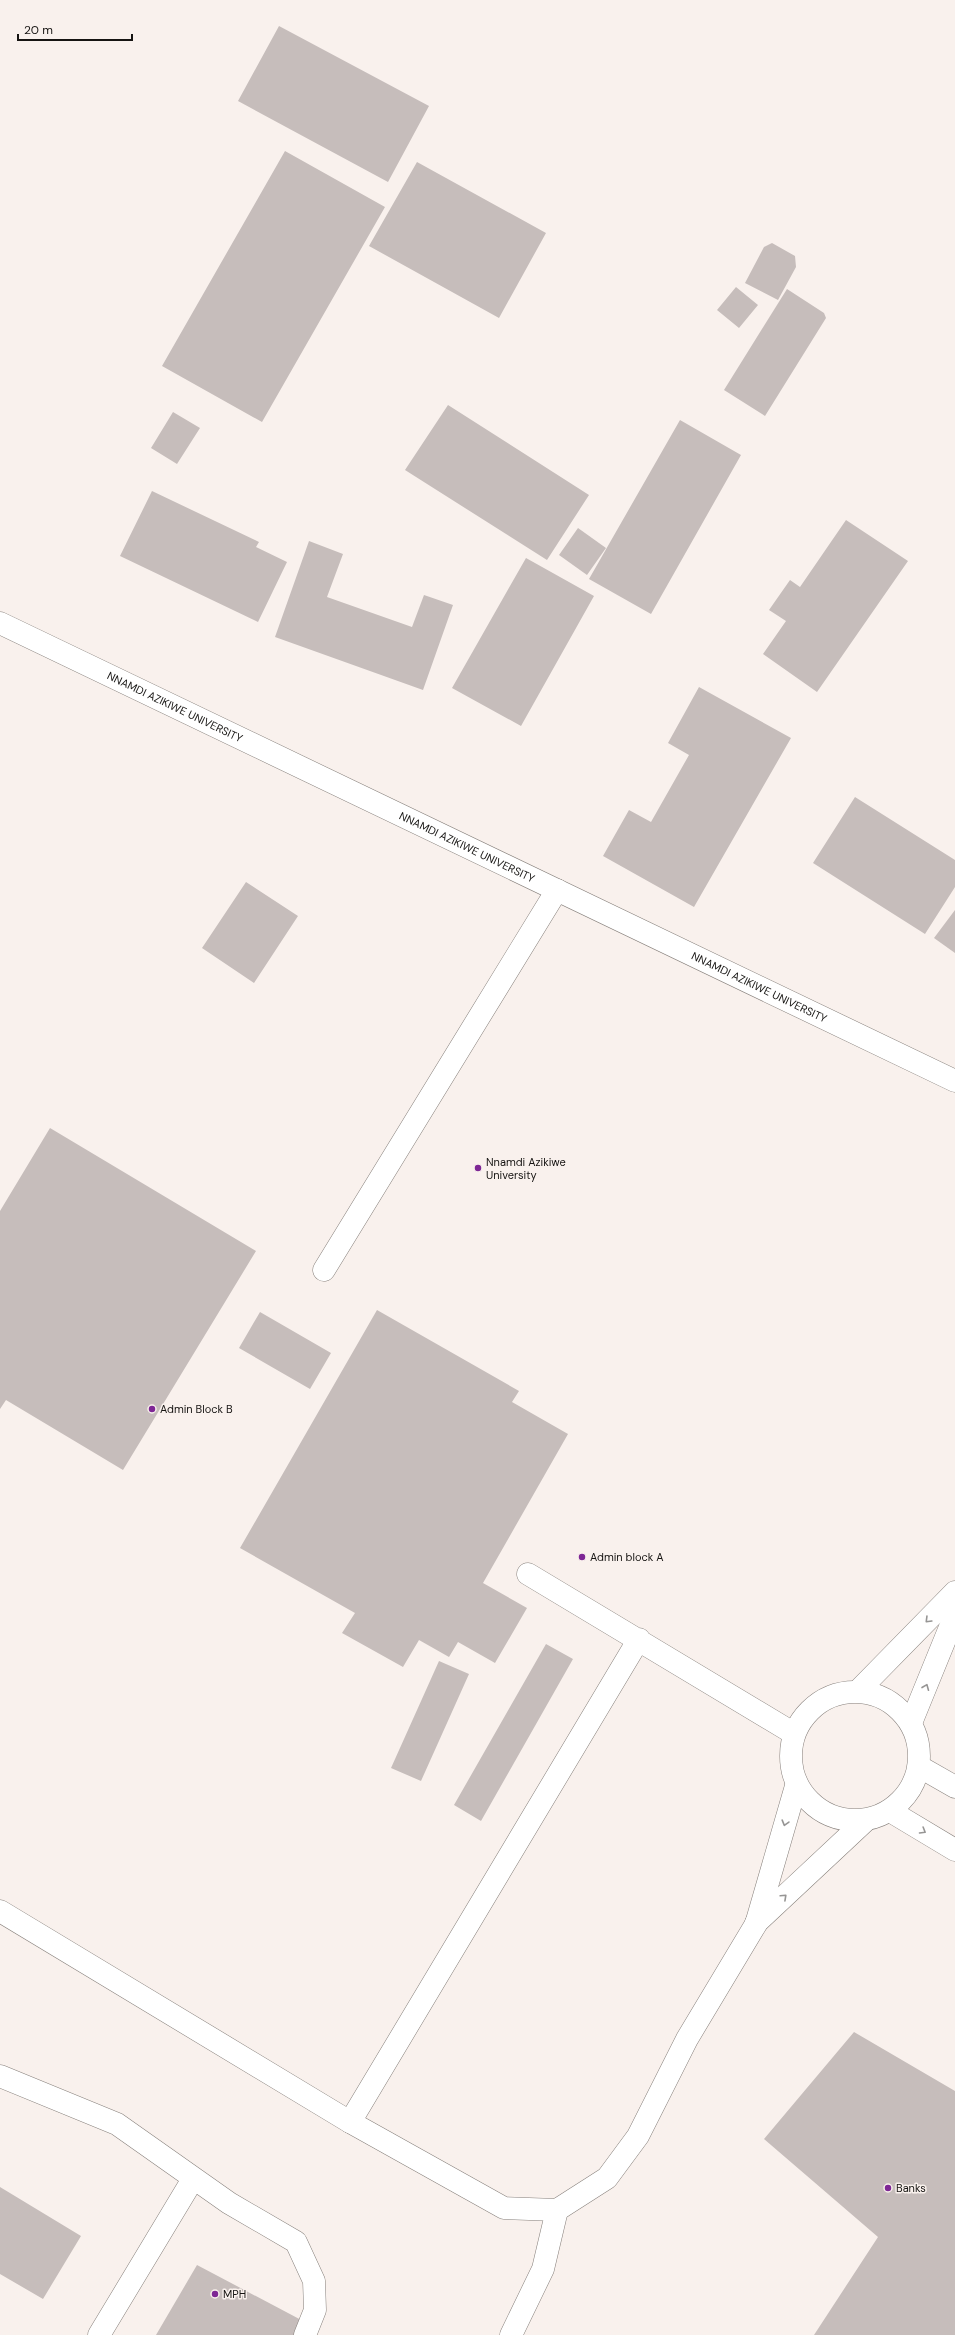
<svg xmlns="http://www.w3.org/2000/svg" width="955" height="2335" viewBox="0 0 955 2335" font-family="'DM Sans',sans-serif">
	<style>
		.building { fill: #c6bdbb }
		.lines { fill: none; stroke-linecap: round; stroke-linejoin: round }
		.lane-casing { stroke: #87807c; stroke-width: 23 }
		.street-casing { stroke: #87807c; stroke-width: 23 }
		.lane { stroke: #fff; stroke-width: 22 }
		.street { stroke: #fff; stroke-width: 22 }
		.oneway { stroke: #969594 }
		.poi-dot { fill: #7e2795; stroke: #f9f1ed; stroke-width: 1.5 }
		.labels { text-anchor: middle; stroke-width: 3; stroke-linejoin: round; paint-order: stroke }
		.street-label { font-size: 11px; fill: #161412; stroke: #f9f1ed }
		.poi-label { font-size: 11px; fill: #161412; stroke: #f9f1ed; text-anchor: start }
	</style>
	<rect width="100%" height="100%" fill="#f9f1ed"/>
	<path class="building" d="M279,26l150,80 -41,76 -150,-81z
		M285,151l100,56 -123,215 -100,-56z
		M417,162l129,71 -47,85 -130,-72z
		M772,243l23,13 1,11 -18,33 -33,-17 19,-36z
		M736,287l22,18 -19,23 -22,-18z
		M787,289l37,24 2,5 -61,98 -41,-26z
		M448,405l141,90 -42,65 -142,-90z
		M173,412l27,16 -23,36 -26,-16z
		M680,420l61,35 -90,159 -62,-35z
		M152,491l107,51 -3,5 31,15 -29,60 -138,-66z
		M846,520l62,41 -91,131 -54,-38 23,-33 -17,-11 21,-30 10,7z
		M578,528l28,20 -19,27 -28,-20z
		M309,541l34,13 -16,43 85,30 12,-32 29,10 -30,85 -148,-53z
		M526,558l68,38 -73,130 -69,-38z
		M699,687l92,51 -97,169 -91,-51 26,-46 22,12 38,-67 -21,-12z
		M855,797l100,63v27l-30,47 -112,-71z
		M246,882l52,34 -44,67 -52,-35z
		M955,910v43l-21,-15z
		M50,1128l206,123 -133,219 -117,-70 -6,9v-198z
		M377,1310l142,81 -7,11 56,32 -85,149 44,25 -32,55 -37,-21 -9,15 -30,-17 -16,27 -61,-34 13,-20 -115,-65z
		M260,1312l71,41 -21,36 -71,-41z
		M546,1644l27,15 -92,162 -27,-16z
		M439,1661l30,13 -48,107 -30,-13z
		M854,2032l101,59v244h-141l64,-98 -114,-98z
		M0,2187l81,49 -38,63 -43,-25z
		M197,2265l108,57 -7,13h-142z"/>
	<g class="lines">
		<g class="lane-casing">
			<path id="lane" d="M528,1574l265,159
				M0,2076l117,48 112,79 67,39 18,39 1,29 -10,25
				M350,2122l289,-483
				M99,2335l94,-156"/>
		</g>
		<g class="street-casing">
			<g id="street">
				<path id="s1" d="M0,623l955,458"/>
				<path d="M324,1270l233,-380"/>
				<path d="M858,1691l97,-99"/>
				<circle cx="855" cy="1756" r="64"/>
				<path d="M911,1723l44,-108"/>
				<path d="M920,1767l35,20"/>
				<path d="M890,1811l65,39"/>
				<path d="M0,1911l350,211 154,86 53,2 50,-32 31,-42 49,-97 69,-115 40,-138"/>
				<path d="M756,1923l109,-102"/>
				<path d="M511,2335l32,-66 14,-59"/>
			</g>
		</g>
		<use href="#lane" class="lane"/>
		<use href="#street" class="street"/>
	</g>
	<defs><path id="oneway-chevron" d="M-2-3.5L2.5 0L-2 3.5" fill="none" stroke-width="1.6" stroke-linecap="round" stroke-linejoin="round"/></defs>
	<g class="oneway">
		<use href="#oneway-chevron" transform="translate(928 1620) rotate(135)"/>
		<use href="#oneway-chevron" transform="translate(926 1687) rotate(-68)"/>
		<use href="#oneway-chevron" transform="translate(785 1823) rotate(106)"/>
		<use href="#oneway-chevron" transform="translate(923 1831) rotate(31)"/>
		<use href="#oneway-chevron" transform="translate(784 1897) rotate(-43)"/>
	</g>
	<g class="poi-dot">
		<circle cx="478" cy="1168" r="4"/>
		<circle cx="152" cy="1409" r="4"/>
		<circle cx="582" cy="1557" r="4"/>
		<circle cx="888" cy="2188" r="4"/>
		<circle cx="215" cy="2294" r="4"/>
	</g>
	<g class="labels">
		<g class="street-label">
			<text dy="4" stroke="none"><textPath href="#s1" startOffset="194">NNAMDI AZIKIWE UNIVERSITY</textPath></text>
			<text dy="4" stroke="none"><textPath href="#s1" startOffset="518">NNAMDI AZIKIWE UNIVERSITY</textPath></text>
			<text dy="4" stroke="none"><textPath href="#s1" startOffset="842">NNAMDI AZIKIWE UNIVERSITY</textPath></text>
		</g>
		<g class="poi-label">
			<text x="486" y="1166">Nnamdi Azikiwe<tspan x="486" dy="13">University</tspan></text>
			<text x="160" y="1413">Admin Block B</text>
			<text x="590" y="1561">Admin block A</text>
			<text x="896" y="2192">Banks</text>
			<text x="223" y="2298">MPH</text>
		</g>
	</g>
	<path d="M18 34v6h114v-6" fill="none" stroke="#161412" stroke-width="2"/>
	<text x="24" y="34" font-size="12" fill="#161412" stroke="#f9f1ed" stroke-width="3" paint-order="stroke">20 m</text>
</svg>
